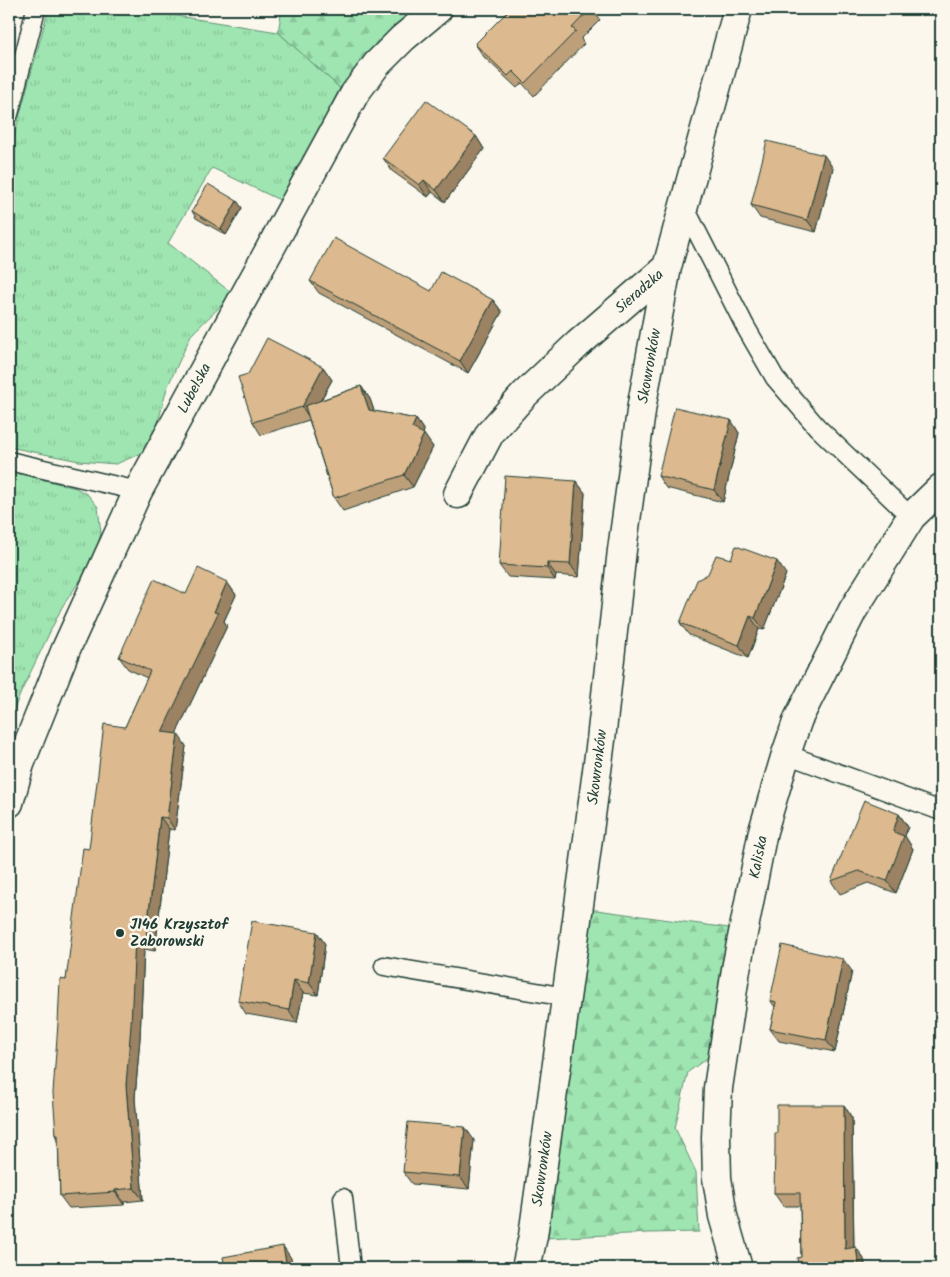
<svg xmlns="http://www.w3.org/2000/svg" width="950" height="1277" viewBox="0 0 950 1277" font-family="Kalam,sans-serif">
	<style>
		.grass { fill: url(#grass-tufts); stroke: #5f9172 }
		.forest { fill: url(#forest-firs); stroke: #5f9172 }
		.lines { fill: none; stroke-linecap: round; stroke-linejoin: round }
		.lane-casing { stroke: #1f3d34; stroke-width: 21 }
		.street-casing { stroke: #1f3d34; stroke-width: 31 }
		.lane { stroke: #fbf7ec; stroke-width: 18 }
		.street { stroke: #fbf7ec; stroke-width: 28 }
		.wall { fill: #bd9f7a; stroke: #1f3d34 }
		.shaded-wall { fill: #9a8263; stroke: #1f3d34 }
		.building { fill: #dcb98e; stroke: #1f3d34 }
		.poi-dot { fill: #1f3d34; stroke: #fbf7ec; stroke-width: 2 }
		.labels { text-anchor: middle; stroke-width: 5; stroke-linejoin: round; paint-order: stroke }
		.street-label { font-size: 15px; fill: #1f3d34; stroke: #fbf7ec }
		.poi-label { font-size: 15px; font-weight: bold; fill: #1f3d34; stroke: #fbf7ec; text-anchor: start }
	</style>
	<defs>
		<pattern id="grass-tufts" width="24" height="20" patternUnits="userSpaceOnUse" patternTransform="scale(1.25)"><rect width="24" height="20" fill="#9fe5b1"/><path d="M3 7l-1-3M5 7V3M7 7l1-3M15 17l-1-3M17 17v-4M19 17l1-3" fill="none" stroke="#88c599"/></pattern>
		<pattern id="forest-firs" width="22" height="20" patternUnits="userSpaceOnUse" patternTransform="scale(1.25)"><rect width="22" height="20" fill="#9fe5b1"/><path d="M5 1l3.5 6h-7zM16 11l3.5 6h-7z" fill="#88c599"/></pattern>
	</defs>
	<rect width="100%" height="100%" fill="#fbf7ec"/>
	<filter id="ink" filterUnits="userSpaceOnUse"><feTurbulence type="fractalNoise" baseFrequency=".02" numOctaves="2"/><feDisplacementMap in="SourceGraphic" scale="10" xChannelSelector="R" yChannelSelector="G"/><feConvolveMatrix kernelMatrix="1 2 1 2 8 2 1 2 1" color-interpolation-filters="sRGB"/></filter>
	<g filter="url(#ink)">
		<path class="grass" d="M50,9h83l145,23 62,56 -56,114 -72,-34 -44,75 65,51 -42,41 -24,53 -12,46 -13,19 -26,11 -37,-3 -70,-14v-293l39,-143z
			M9,471l67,17 12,7 10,12 3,26 -7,27 -32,47 -40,83 -13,31z"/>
		<path class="forest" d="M282,9h139l-27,23 -54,56 -62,-56z
			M589,909l140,19 -19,128 -22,16 -13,56 21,44 3,60 -51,1 -103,5z"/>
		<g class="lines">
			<g class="lane-casing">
				<path id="lane" d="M9,114l27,-105
					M684,206l61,120 30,52 42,49 94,90
					M9,461l129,30
					M786,754l155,57
					M384,966l182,31
					M343,1198l8,70"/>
			</g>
			<g class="street-casing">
				<path id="street" d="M458,494l32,-61 34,-38 54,-51 89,-77
					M9,803l11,-39 46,-115 72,-158 217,-398 22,-29 26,-26 35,-29
					M526,1268l7,-32 51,-367 17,-129 21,-190 20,-146 25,-137 71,-258
					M738,1268l-15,-52 -6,-38 -1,-40 2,-50 18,-119 27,-138 23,-77 12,-35 55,-109 58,-93 30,-29"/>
			</g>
			<use href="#lane" class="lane"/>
			<use href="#street" class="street"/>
		</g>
		<path class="wall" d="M522,9h70l8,11 -19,19 3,5 -50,52 -12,-13 -5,5 -33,-31 -9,-13z
			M476,136l8,13 -39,53 -13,-10 -4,5 -36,-26 -9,-13z
			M833,168l-17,64 -56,-14 -9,-13z
			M237,201l5,7 -16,27 -30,-17 -4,-7z
			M310,281l121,10 62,9 9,12 -34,61 -149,-80z
			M323,367l9,13 -11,20 40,-14 9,13 4,12 42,8 8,12 -1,3 10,13 -20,40 -70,24 -9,-13 -25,-78 -48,15 -8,-13z
			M731,420l8,13 -16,69 -57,-14 -8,-12z
			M576,481l9,12 -6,84 -23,-2 -1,5 -47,-3 -9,-12z
			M941,573v20l-8,-12z
			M786,574l-22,56 -5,-1 -11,29 -59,-23 -9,-12z
			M227,582l9,13 -12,26 3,5 -51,108 10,12 -11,84 -6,-1 -14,122 -11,-2 -4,89 -5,60 8,102 -19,2v3l-55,3 -9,-12 -2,-57 -2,-4 10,-155 23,-131 36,-122 22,-49 -19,-9 -9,-12 67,-63z
			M899,814l9,13 -3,9 8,13 -17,44 -28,-10 -28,11 -9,-13z
			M317,932l8,12 -7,51 -15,-2 -6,30 -51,-9 -8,-13z
			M852,971l-17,81 -56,-11 -9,-12 5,-22 -5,-7z
			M844,1105l8,13 2,129 10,12 -63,-2 -1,-51h-17l-9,-13z
			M474,1140l-5,49 -57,-5 -9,-12z"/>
		<path class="shaded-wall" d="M476,136l8,13 -39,53 -9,-12z
			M824,155l9,13 -17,64 -9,-12z
			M424,180l8,12 -4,5 -9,-12z
			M237,201l5,7 -16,27 -5,-6z
			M493,300l9,12 -34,61 -8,-12z
			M323,367l9,13 -22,39 -8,-12z
			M361,386l9,13 8,23 -9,-12z
			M416,419l8,12 -4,9 -8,-12z
			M731,420l8,13 -16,69 -9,-12z
			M424,434l9,13 -20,40 -9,-12z
			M576,481l9,12 -6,84 -9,-13z
			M777,561l9,13 -22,56 -9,-12z
			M547,563l9,12 -1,5 -8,-12z
			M227,582l9,13 -12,26 3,5 -56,119 -9,-13z
			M750,616l9,13 -11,29 -9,-13z
			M178,734l8,12 -11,84 -8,-12z
			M899,814l9,13 -3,9 8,13 -17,44 -9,-12 6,-49z
			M160,817l9,12 -14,122 -9,-13z
			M317,932l8,12 -7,51 -9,-12z
			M135,937l9,12 -4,89 -5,60 8,102 -9,-12 -8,-103z
			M843,959l9,12 -17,81 -9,-12z
			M294,980l9,13 -6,30 -8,-13z
			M844,1105l8,13 2,143 -9,-12z
			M465,1127l9,13 -5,49 -9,-12z
			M115,1190l9,12v3l-9,-13z
			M283,1246l8,12 2,10h-6z
			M856,1247l8,12 2,9h-7z"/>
		<path class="building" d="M510,9h80l-18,19 4,3 -51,52 -12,-12 -5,5 -33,-32z
			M426,100l50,36 -40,54 -12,-10 -5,5 -36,-27z
			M767,141l57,14 -17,65 -56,-15z
			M208,184l29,17 -16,28 -29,-18z
			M334,238l97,53 10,-19 52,28 -33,61 -150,-80z
			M267,338l56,29 -21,40 -49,15 -15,-45 10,-3z
			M361,386l8,24 47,9 -4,9 12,6 -20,41 -70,23 -29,-92z
			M675,407l56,13 -17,70 -56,-14z
			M505,476l71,5 -6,83 -23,-1v5l-48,-3z
			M736,546l41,15 -22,57 -5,-2 -11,29 -59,-22 17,-43 11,-6 8,-19 15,4z
			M198,568l29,14 -13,30 4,1 -56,119 16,2 -11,84 -7,-1 -14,121 -11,-1 -4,88 -5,60 8,103 -19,2v2l-55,4 -2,-61h-2l-3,-42 5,-70 2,-44 6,1 17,-132 6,1 15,-125 21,3 25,-56 -31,-14 35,-78 32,15z
			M941,573v16l-8,-8z
			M864,800l35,14 -6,18 11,4 -17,45 -28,-10 -28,10z
			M252,921l65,11 -8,51 -15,-3 -5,30 -51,-9z
			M782,945l61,14 -17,81 -56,-11 6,-27 -6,-2z
			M941,1036v9h-2z
			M777,1105h67l1,144 11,-2 3,21h-60l-2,-10 4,-1 -1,-64h-26l1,-45v-15h2z
			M408,1122l57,5 -5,50 -57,-5z
			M939,1133h2v29h-3z
			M283,1246l4,22h-62l-2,-11z"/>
	</g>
	<circle class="poi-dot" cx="120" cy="933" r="5"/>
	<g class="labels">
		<g class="street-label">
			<text transform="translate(639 291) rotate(-41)" y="5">Sieradzka</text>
			<text transform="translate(649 366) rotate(-80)" y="5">Skowronków</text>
			<text transform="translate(194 388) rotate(-62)" y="5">Lubelska</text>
			<text transform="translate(597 767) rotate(-83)" y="5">Skowronków</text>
			<text transform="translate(758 857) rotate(-79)" y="5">Kaliska</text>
			<text transform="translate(542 1169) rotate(-82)" y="5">Skowronków</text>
		</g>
		<g class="poi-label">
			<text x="130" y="929">J146 Krzysztof<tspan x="130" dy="17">Zaborowski</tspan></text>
		</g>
	</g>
	<rect width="950" height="1277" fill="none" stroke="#fbf7ec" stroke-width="30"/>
	<rect x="15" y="15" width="920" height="1247" fill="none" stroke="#1f3d34" stroke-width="2" filter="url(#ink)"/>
</svg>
